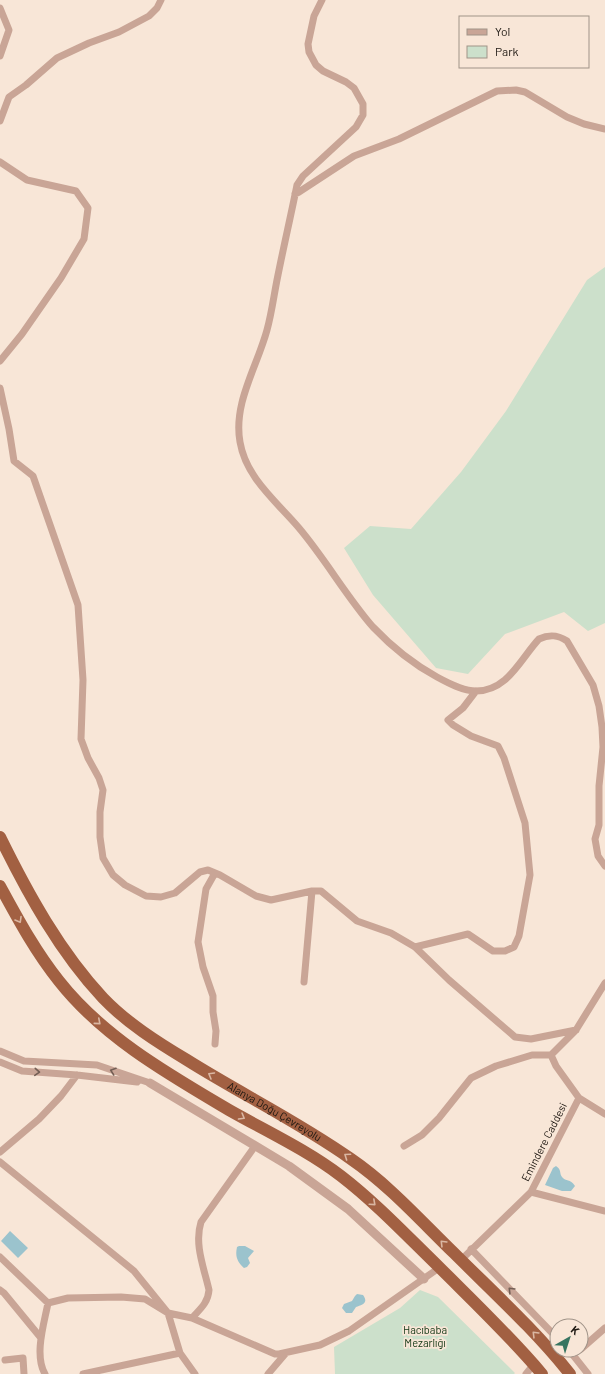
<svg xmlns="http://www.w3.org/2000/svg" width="605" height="1374" viewBox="0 0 605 1374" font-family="Barlow,sans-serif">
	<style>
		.green { fill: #cce0cb }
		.water { fill: #9bc3cd }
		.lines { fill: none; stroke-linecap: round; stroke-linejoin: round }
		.minor { stroke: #c9a596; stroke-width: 7 }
		.tertiary { stroke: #c9a596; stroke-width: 9 }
		.trunk { stroke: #a26042; stroke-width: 12 }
		.oneway { stroke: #dab7a3 }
		.oneway2 { stroke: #735e54 }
		.labels { text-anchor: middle; stroke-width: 3.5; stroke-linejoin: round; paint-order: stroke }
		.street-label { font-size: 11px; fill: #1d1711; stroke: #f8e6d7 }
		.park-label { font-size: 11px; fill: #0f3512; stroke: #f8e6d7 }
	</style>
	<rect width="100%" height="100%" fill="#f8e6d7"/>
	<path class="green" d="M605,267v356l-17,8 -24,-19 -59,22 -37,40 -32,-6 -63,-73 -29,-47 26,-22 41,3 50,-57 45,-61 81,-131z
		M420,1290l18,7 77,76 -1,1h-179l-1,-27 66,-39z"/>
	<path class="water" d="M556,1166c6,4 3,7 6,11 4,5 8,1 13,9l-4,5h-9l-17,-6 8,-17z
		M10,1231l18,17 -10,10 -17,-17z
		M239,1246h6l9,5 -6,7 2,5 -3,4 -3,1c-7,-6 -9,-12 -7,-21z
		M357,1294l6,1c6,8 -1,10 -7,12l-4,6h-6l-4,-5 2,-4 8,-3 3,-5z"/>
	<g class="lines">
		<path class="minor" d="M322,0l-8,16 -6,28 1,8 7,13 7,6 23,11 8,6 9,16v11l-7,12 -53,49 -6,9c-6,30 -13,60 -19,90 -4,19 -6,37 -11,55 -10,37 -34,73 -27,112 6,36 37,60 59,86 27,32 47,68 74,99 19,20 40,37 64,50 11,6 26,14 39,14 32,0 45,-33 63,-52 11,-5 19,-4 28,2l26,44 6,21 3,21 1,20 -4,39v39l-4,14 3,17 7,10
			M0,8l9,22 -9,26
			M0,121l9,-24 17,-12 31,-27 32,-15 30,-11 30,-16 8,-8 4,-8
			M0,162l27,18 49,11 12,17 -4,31 -23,39 -39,56 -22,27
			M295,194l4,-2 55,-36 45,-17 98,-48 19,-1 9,2 42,25 17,7 21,5
			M0,388l9,41 5,32 19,15 45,129 5,75 -2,59 7,19 11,20 4,12 -3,22v25l3,21 10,17 12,10 21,11 15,1 14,-4 25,-21 8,-2 12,5 36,21 15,4 41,-9h9l36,30 34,12 24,14 34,33 66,57 16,2 45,-9
			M415,947l53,-13 25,17h12l9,-4 5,-11 11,-61 -5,-52 -21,-65 -6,-12 -27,-10 -18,-11 -5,-5 15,-12 13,-17
			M304,982l8,-91
			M215,1044l1,-13 -3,-19v-16l-10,-29 -5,-25 8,-53 9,-16
			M0,1051l24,10 73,4 53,18
			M0,1062l22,9 55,4 60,7
			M579,1098l26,16
			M404,1146l18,-11 17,-17 32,-40 25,-12 36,-11h19
			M0,1152l39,-33 22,-23 16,-21
			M0,1162l134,109 34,42 12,40 15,21
			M531,1192l74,19
			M471,1249l86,89
			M0,1257l48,46c-4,21 -14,52 -3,71
			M461,1260l70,-68 48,-94 -23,-32 -5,-11 25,-25 29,-47
			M0,1290l4,3 37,45
			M48,1303l20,-5 53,-1 24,2 23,14 24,5 83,36h4l41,-9 29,-14 90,-63
			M192,1318c8,-9 16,-15 17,-28 -5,-22 -15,-46 -8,-68l54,-76
			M581,1349l24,-21
			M569,1350l19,24
			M5,1360l18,-2 1,16
			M83,1374l97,-21
			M268,1374l18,-21
			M526,1374l8,-10"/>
		<path class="tertiary" d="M150,1083l139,83 59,43 76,70"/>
		<g class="trunk">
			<path id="s1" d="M0,837c28,57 60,115 103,161 24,25 54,44 84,62 54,34 112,62 164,99 38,26 70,62 103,94 39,39 81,77 116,121"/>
			<path d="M0,886c18,33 35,65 59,95 44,56 109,93 170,129 37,21 78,40 112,66 35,27 66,60 98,91 35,35 71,69 103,107"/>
		</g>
	</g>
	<defs><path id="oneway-chevron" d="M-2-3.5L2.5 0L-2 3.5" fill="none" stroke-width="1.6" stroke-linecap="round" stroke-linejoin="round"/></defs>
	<g class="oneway">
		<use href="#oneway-chevron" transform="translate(19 920) rotate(60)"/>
		<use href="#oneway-chevron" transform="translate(98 1022) rotate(41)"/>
		<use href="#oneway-chevron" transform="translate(211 1075) rotate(-150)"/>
		<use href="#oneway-chevron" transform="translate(242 1117) rotate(30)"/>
		<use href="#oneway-chevron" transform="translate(347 1156) rotate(-145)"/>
		<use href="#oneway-chevron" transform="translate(373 1203) rotate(42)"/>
		<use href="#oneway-chevron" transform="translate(443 1243) rotate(-135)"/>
		<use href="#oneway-chevron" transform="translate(535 1334) rotate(-135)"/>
	</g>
	<g class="oneway2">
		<use href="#oneway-chevron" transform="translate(113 1071) rotate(-161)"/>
		<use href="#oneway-chevron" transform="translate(37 1072) rotate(4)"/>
		<use href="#oneway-chevron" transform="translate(511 1290) rotate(-135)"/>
	</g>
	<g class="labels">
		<g class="street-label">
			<text dy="4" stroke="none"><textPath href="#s1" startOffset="398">Alanya Doğu Çevreyolu</textPath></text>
			<text transform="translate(544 1142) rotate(-63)" y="4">Emindere Caddesi</text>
		</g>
		<g class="park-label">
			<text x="425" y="1334">Hacıbaba<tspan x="425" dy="13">Mezarlığı</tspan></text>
		</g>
	</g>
	<rect x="459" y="16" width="130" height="52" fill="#f8e6d7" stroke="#a09388"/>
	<rect x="467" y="29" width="20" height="6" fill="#c9a596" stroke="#a09388"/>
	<text x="495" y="36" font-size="12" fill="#1d1711">Yol</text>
	<rect x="467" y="46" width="20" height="12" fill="#cce0cb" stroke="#a09388"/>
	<text x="495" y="56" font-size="12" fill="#1d1711">Park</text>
	<g transform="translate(569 1338) rotate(39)"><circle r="19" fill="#f8e6d7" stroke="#a09388"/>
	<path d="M0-3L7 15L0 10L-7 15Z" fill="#377561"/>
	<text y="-6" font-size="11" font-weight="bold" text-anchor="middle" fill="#1d1711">K</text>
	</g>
</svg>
